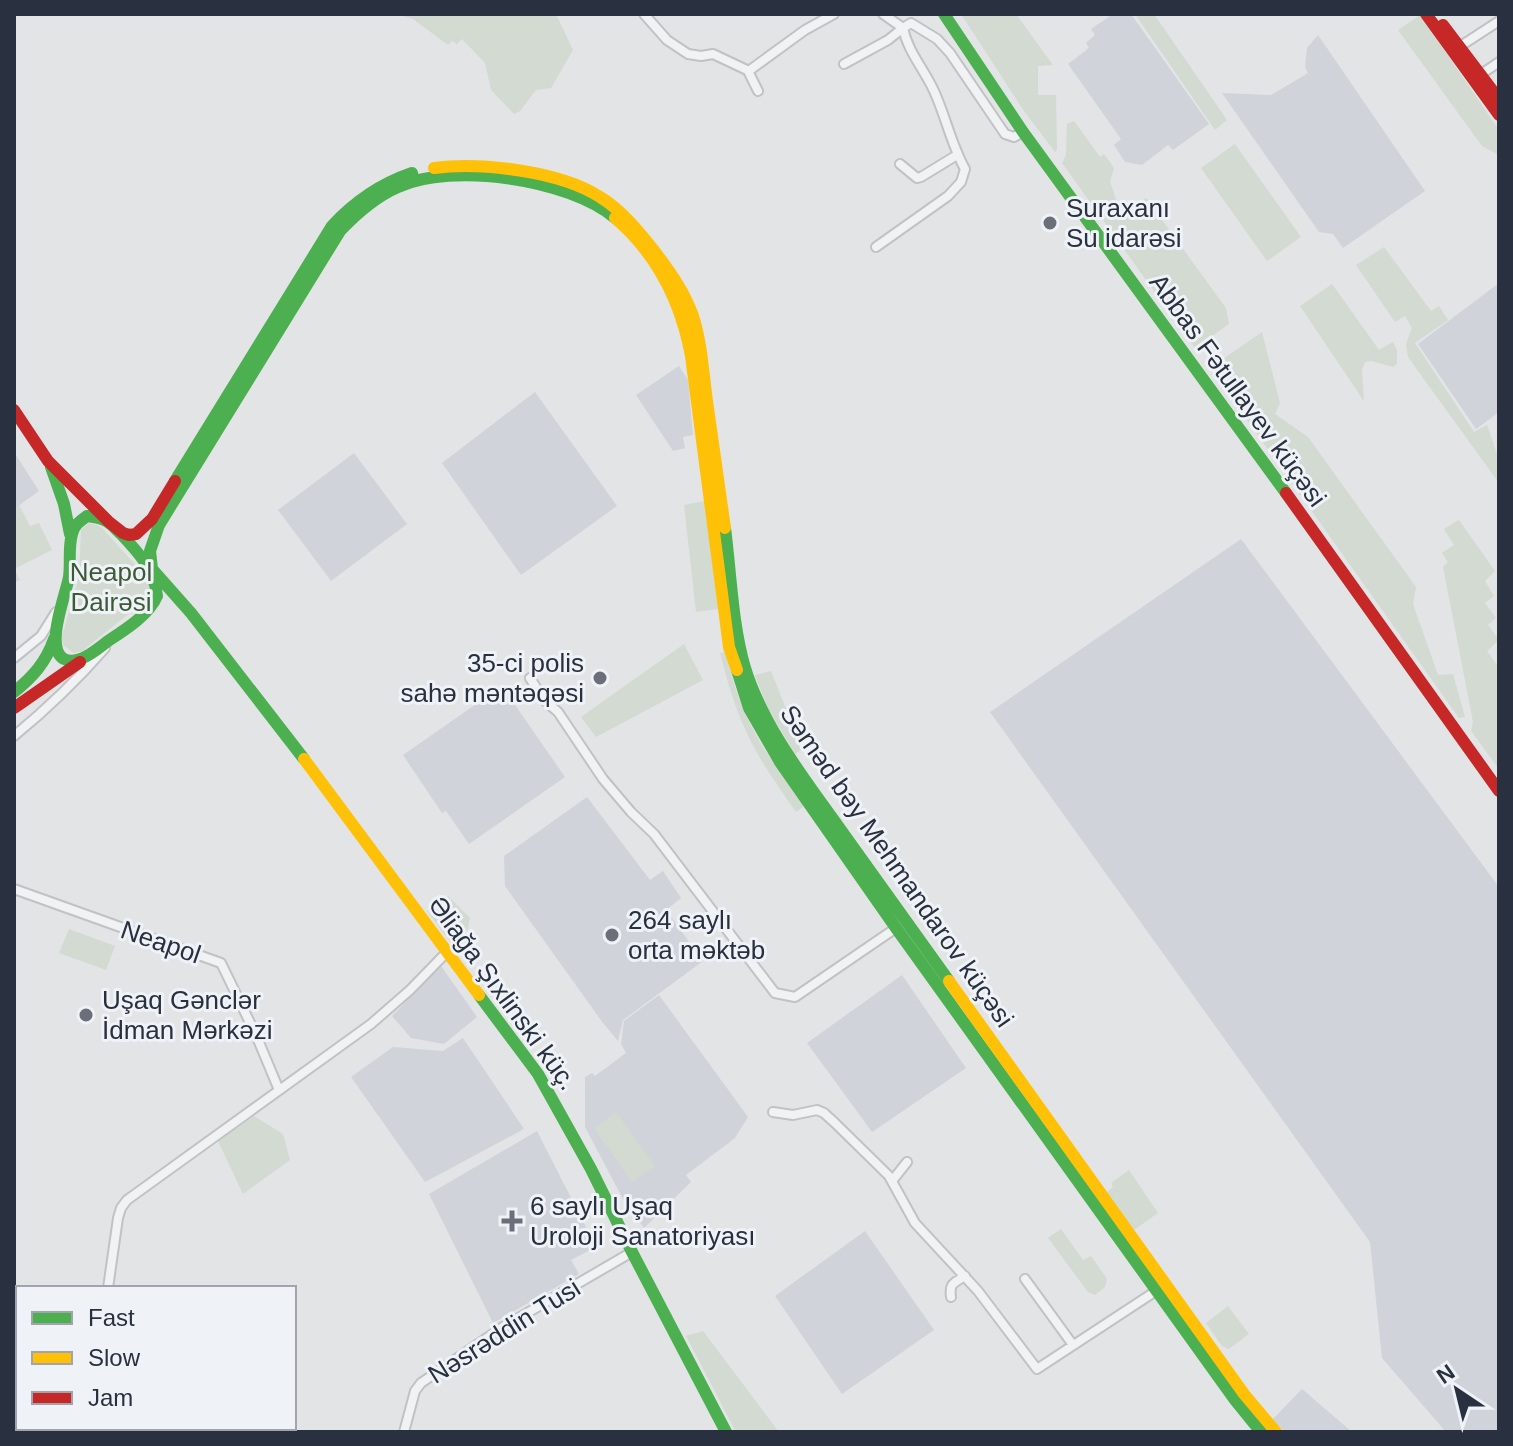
<svg xmlns="http://www.w3.org/2000/svg" width="1513" height="1446" viewBox="0 0 1513 1446" font-family="Helvetica,sans-serif">
	<style>
		.built { fill: #d0d3d9 }
		.green { fill: #d2dad2 }
		.lines { fill: none; stroke-linecap: round; stroke-linejoin: round }
		.street-casing { stroke: #c0c2c4; stroke-width: 12 }
		.street { stroke: #f1f2f4; stroke-width: 8 }
		.fast { stroke: #4caf50; stroke-width: 12 }
		.slow { stroke: #ffc107; stroke-width: 12 }
		.jam { stroke: #c62828; stroke-width: 12 }
		.poi-dot { fill: #6a6f79; stroke: #eff2f6; stroke-width: 3 }
		.labels { text-anchor: middle; stroke-width: 6; stroke-linejoin: round; paint-order: stroke }
		.poi-label { font-size: 26px; fill: #29303f; stroke: #eff2f6; text-anchor: start }
		.street-label { font-size: 26px; fill: #29303f; stroke: #eff2f6 }
		.park-label { font-size: 26px; fill: #3c5a37; stroke: #eff2f6 }
	</style>
	<rect width="100%" height="100%" fill="#e2e4e6"/>
	<path class="built" d="M1113,14h18l78,110 -36,26 -5,-5 -26,20 -17,-3 -11,-17 7,-6 -53,-75 21,-16 -3,-5 9,-8 -4,-6z
		M1318,35l107,156 -82,57 -10,-14 -14,-2 -97,-139 49,2 37,-22 -3,-6 2,-19z
		M1499,283v129l-23,17 -58,-85z
		M679,366l9,14 5,55 -10,2 2,11 -12,3 -37,-56z
		M535,392l82,114 -96,69 -79,-112z
		M14,452l25,39 -25,18z
		M354,453l53,71 -76,57 -53,-71z
		M1241,539l258,348v545h-53l-64,-74 -12,-116 -380,-530z
		M502,686l63,91 -96,67 -23,-33 -4,2 -39,-58z
		M587,797l63,83 13,-9 18,27 -15,12 37,51 -80,59 -5,21 -15,-18 -98,-137 -1,-30z
		M441,966l36,51 -33,27 -33,-6 -19,-22z
		M902,975l64,93 -94,64 -65,-89z
		M659,995l89,122 -13,21 -49,37 5,7 -47,46 -5,-7 -4,1 -50,-95v-50l7,-4 3,3 31,-23 -5,-9 3,-23z
		M463,1038l61,91 -99,53 -74,-105 42,-30 50,4z
		M537,1131l59,116 -25,13 8,14 -86,49 -64,-129z
		M865,1231l69,99 -92,64 -67,-98z
		M1302,1389l50,43h-67l-13,-12z"/>
	<path class="green" d="M397,14h159l17,36 -22,38 -15,2 -16,21 -6,3 -23,-24 -6,-27 -23,-24 -5,5 -5,-3 -4,4 -35,-26z
		M961,14h55l37,51 -15,1v29h18l1,55 -2,2 -31,-41z
		M1135,14h19l73,106 -12,10z
		M1420,15l79,115v25l-17,-9 -84,-116z
		M1074,121l26,36 4,-3 10,14 -4,14 8,23 13,4 15,-11 80,110 3,16 -34,24 -133,-185 4,-8 1,-31z
		M1235,144l66,93 -34,24 -66,-93z
		M1384,247l47,64 8,-5 9,14 -33,23 59,89 13,-7 12,35v23l-91,-126 -2,-13 6,-16 -7,-12 -10,6 -39,-57z
		M1332,284l47,66 14,-8 4,8v14l-4,3 -21,-6 -7,1 -3,8 2,31 -64,-95z
		M1262,332l18,71 -5,11 33,23 108,150 -3,17 25,71 15,-1 12,43 -6,1 -249,-350z
		M705,501l13,108 -22,3 -12,-107z
		M19,505l11,21 9,-3 13,27 -38,19 6,11 -6,3v-74z
		M1459,520l36,51 -10,10 9,15 -9,7 11,15 -8,7 11,15 -12,11 12,17v101l-28,-38 2,-9 -30,-155 5,-5 -6,-9 12,-8 -10,-16z
		M89,523l8,2 5,3 47,52 2,4v12l-69,55 -8,2 -11,-8 -1,-9 17,-59 2,-47z
		M684,644l19,36 -107,57 -15,-20z
		M726,652c5,22 11,44 21,65 14,32 37,60 57,89l-8,6c-18,-26 -37,-52 -50,-81 -12,-25 -19,-52 -26,-78z
		M771,671l17,43 27,26 -20,14 -28,-47 -12,-32z
		M448,896l22,22 -2,11 -18,13 -23,-31z
		M69,929l46,17 -9,24 -47,-17z
		M616,1112l39,54 -23,16 -38,-54z
		M254,1116l29,18 7,26 -47,34 -25,-53z
		M1129,1170l29,43 -24,17 -27,-38 6,-5 -2,-4z
		M1061,1229l22,31 8,-4 16,23 -2,8 -10,8 -7,-3 -40,-54z
		M1228,1306l21,28 -20,15 -7,-3 -16,-23z
		M703,1331l76,101h-43l-50,-96z"/>
	<g class="lines">
		<g class="street-casing">
			<path id="street" d="M644,14l23,26 21,14 13,2 12,-2 36,17
				M883,14l20,14 8,-5 26,16 13,14 55,81 9,3 9,-5
				M1456,49l43,-28
				M844,64l44,-24 15,-12c5,24 21,41 31,63 12,26 17,53 31,78l-4,13 -13,14 -72,51
				M1477,77l22,-15
				M758,91l-9,-18 1,-3 55,-40 29,-16
				M900,164l17,14 4,-1 36,-22
				M14,658l27,-22 15,-24
				M530,678l14,22 14,12 45,67 28,33 23,22 121,159 20,4 101,-69
				M14,736c33,-27 63,-56 91,-88
				M14,889l207,74 35,72 23,55
				M773,1112l20,3 24,-5 7,3 11,10 54,53 26,47 63,68 59,78 122,-80
				M892,1181l15,-19
				M1025,1279l48,66
				M108,1288l10,-70 3,-10 6,-8 244,-176 39,-34 37,-38
				M951,1297c-2,-14 3,-14 14,-21
				M404,1432l11,-41 6,-8 82,-56 129,-75"/>
		</g>
		<use href="#street" class="street"/>
		<path class="fast" d="M944,14l79,118 263,361
			M51,467l13,37 6,30
			M175,481l157,-255c23,-25 48,-42 80,-53
			M87,516c7,1 13,1 19,5 6,3 10,9 15,13 17,18 34,36 36,62 -8,19 -32,34 -49,45 -10,8 -30,25 -44,18 -20,-11 2,-65 5,-82 2,-14 -1,-29 3,-43 2,-9 8,-13 15,-18z
			M725,528c6,46 7,95 20,140 18,58 58,109 93,158 37,52 74,103 111,155
			M737,670l12,38 31,54 116,166 339,472 26,32
			M14,692c19,-15 32,-30 40,-53
			M304,759l-113,-146 -39,-44 -2,-18 9,-26 181,-294c17,-18 35,-34 58,-44 54,-25 171,-8 217,31
			M479,995l59,79 53,95 41,83 94,180
			M186,1428l6,4"/>
		<path class="slow" d="M434,168c47,-6 126,3 166,29 23,14 40,36 56,56 15,20 29,40 37,63 9,28 10,57 14,85 6,42 12,85 18,127
			M615,218c42,36 66,84 76,138l38,291 8,23
			M304,759l175,236
			M949,981l295,413 32,38
			M14,1349l4,1"/>
		<path class="jam" d="M1426,14l73,101
			M1443,25l56,74
			M14,410l34,51 61,61 14,11 6,2 7,-1 16,-15 23,-38
			M1286,493l213,298
			M14,708l66,-46"/>
	</g>
	<g class="poi-dot">
		<circle cx="1050" cy="223" r="8"/>
		<circle cx="600" cy="678" r="8"/>
		<circle cx="612" cy="935" r="8"/>
		<circle cx="86" cy="1015" r="8"/>
		<path d="M508 1209h8v8h8v8h-8v8h-8v-8h-8v-8h8z"/>
	</g>
	<g class="labels">
		<g class="poi-label">
			<text x="1066" y="217">Suraxanı<tspan x="1066" dy="30">Su idarəsi</tspan></text>
			<text x="584" y="672" text-anchor="end">35-ci polis<tspan x="584" dy="30">sahə məntəqəsi</tspan></text>
			<text x="628" y="929">264 saylı<tspan x="628" dy="30">orta məktəb</tspan></text>
			<text x="102" y="1009">Uşaq Gənclər<tspan x="102" dy="30">İdman Mərkəzi</tspan></text>
			<text x="530" y="1215">6 saylı Uşaq<tspan x="530" dy="30">Uroloji Sanatoriyası</tspan></text>
		</g>
		<g class="street-label">
			<text transform="translate(1238 390) rotate(54)" y="9">Abbas Fətullayev küçəsi</text>
			<text transform="translate(897 866) rotate(55)" y="9">Səməd bəy Mehmandarov küçəsi</text>
			<text transform="translate(161 942) rotate(19)" y="9">Neapol</text>
			<text transform="translate(503 993) rotate(54)" y="9">Əliağa Şıxlinski küç.</text>
			<text transform="translate(504 1331) rotate(-32)" y="9">Nəsrəddin Tusi</text>
		</g>
		<g class="park-label">
			<text x="111" y="581">Neapol<tspan x="111" dy="30">Dairəsi</tspan></text>
		</g>
	</g>
	<rect width="1513" height="1446" fill="none" stroke="#29303f" stroke-width="32"/>
	<rect x="16" y="1286" width="280" height="144" fill="#eff2f6" stroke="#a0a4ad" stroke-width="2"/>
	<rect x="32" y="1312" width="40" height="12" fill="#4caf50" stroke="#a0a4ad" stroke-width="2"/>
	<text x="88" y="1326" font-size="24" fill="#29303f">Fast</text>
	<rect x="32" y="1352" width="40" height="12" fill="#ffc107" stroke="#a0a4ad" stroke-width="2"/>
	<text x="88" y="1366" font-size="24" fill="#29303f">Slow</text>
	<rect x="32" y="1392" width="40" height="12" fill="#c62828" stroke="#a0a4ad" stroke-width="2"/>
	<text x="88" y="1406" font-size="24" fill="#29303f">Jam</text>
	<g transform="translate(1457 1390) rotate(325)" stroke="#eff2f6" stroke-width="6" paint-order="stroke">
	<path d="M0-6L14 30L0 20L-14 30Z" fill="#29303f"/>
	<text y="-12" font-size="22" font-weight="bold" text-anchor="middle" fill="#29303f">N</text>
	</g>
</svg>
